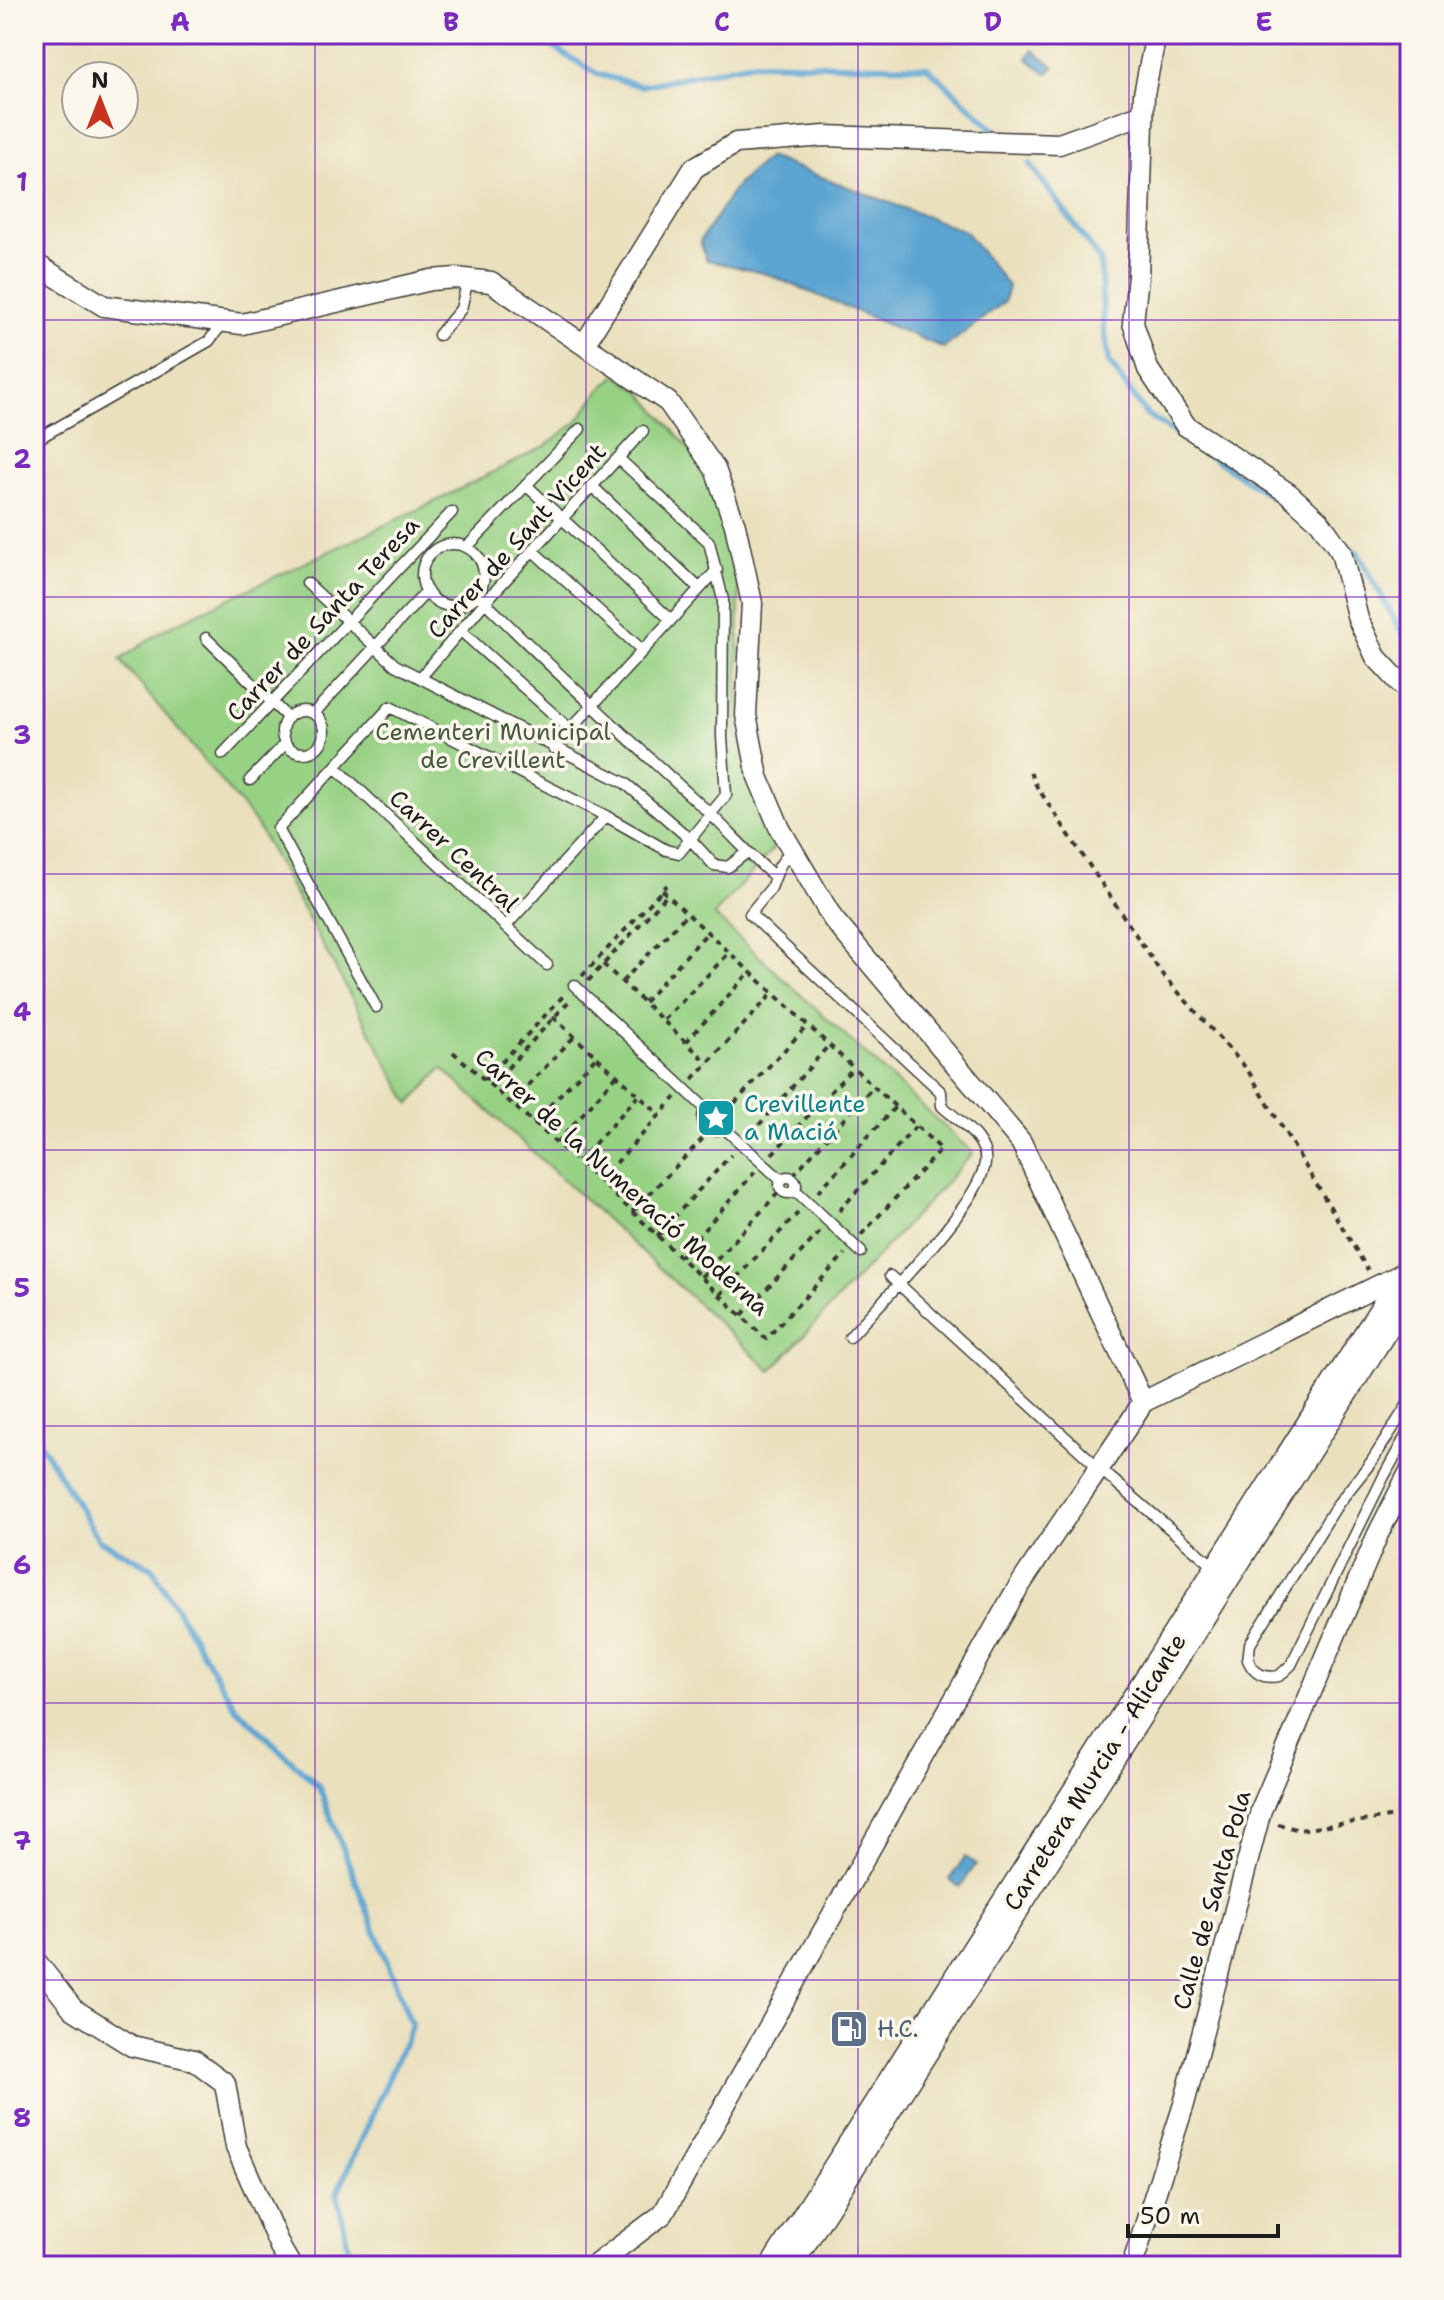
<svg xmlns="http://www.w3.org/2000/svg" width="1444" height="2300" viewBox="0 0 1444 2300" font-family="'Shantell Sans',sans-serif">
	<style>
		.green { fill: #97d184; stroke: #5a7650; stroke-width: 2 }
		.water { fill: #5ba4d2; stroke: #3c6077; stroke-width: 2 }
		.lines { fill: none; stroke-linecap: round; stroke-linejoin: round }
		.stream { stroke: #5ba4d2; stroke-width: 6 }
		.lane-casing { stroke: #3b3934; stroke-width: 13 }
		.street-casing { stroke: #3b3934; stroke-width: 23 }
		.highway-casing { stroke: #3b3934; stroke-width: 41 }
		.path { stroke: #3b3934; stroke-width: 4; stroke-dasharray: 6 6; stroke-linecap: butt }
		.lane { stroke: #fff; stroke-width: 10 }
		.street { stroke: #fff; stroke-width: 20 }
		.highway { stroke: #fff; stroke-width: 38 }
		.grid { fill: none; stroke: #7b2cbf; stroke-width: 2; stroke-opacity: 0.55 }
		.labels { text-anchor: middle; stroke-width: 7; stroke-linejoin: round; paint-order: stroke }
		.street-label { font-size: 24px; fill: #1c1c1c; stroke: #fbf7ec }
		.park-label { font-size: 24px; fill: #475b40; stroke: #fbf7ec }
		.culture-label { font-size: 24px; fill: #0d838f; stroke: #fbf7ec; text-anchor: start }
		.service-label { font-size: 24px; fill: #4e5e75; stroke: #fbf7ec; text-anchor: start }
		.neatline { fill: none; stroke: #7b2cbf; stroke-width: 3 }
		.grid-label { font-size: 26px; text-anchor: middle; font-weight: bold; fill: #7b2cbf }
	</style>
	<rect width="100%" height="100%" fill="#fbf7ec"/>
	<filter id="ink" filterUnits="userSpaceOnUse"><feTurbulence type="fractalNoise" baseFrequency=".0125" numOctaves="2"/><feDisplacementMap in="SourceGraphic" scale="16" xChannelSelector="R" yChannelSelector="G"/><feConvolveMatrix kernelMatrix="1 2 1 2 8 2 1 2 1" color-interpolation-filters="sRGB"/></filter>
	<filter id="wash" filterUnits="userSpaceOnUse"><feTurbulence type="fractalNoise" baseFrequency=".006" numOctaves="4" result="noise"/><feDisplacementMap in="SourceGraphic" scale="32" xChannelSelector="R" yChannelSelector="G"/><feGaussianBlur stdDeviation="1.8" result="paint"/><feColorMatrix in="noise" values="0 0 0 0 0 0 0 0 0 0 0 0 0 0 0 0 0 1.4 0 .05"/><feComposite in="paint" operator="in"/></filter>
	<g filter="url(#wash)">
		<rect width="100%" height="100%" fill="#eae0bd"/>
		<path class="green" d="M616,375l25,17 62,73 22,56 10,38 4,30 -1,148 27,85 9,17 -1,10 -59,66 259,238 -202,218 -329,-303 -32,36 -155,-282 -135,-162 46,-32 266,-125 113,-57 32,-24 23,-32z"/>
		<path class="water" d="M1033,50l21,17 -7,7 -20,-16z
			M768,157l197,74 43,55 -4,16 -60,46 -177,-74 -61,-14 -6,-19 37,-56z
			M965,1857l11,7 -16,23 -11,-7z"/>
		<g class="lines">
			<path class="stream" d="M532,34l65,40 44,12 112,-23 174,4 70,65
				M1030,164l70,96 4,68 5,34 36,51 154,102
				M1346,545l12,8 52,95
				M34,1433l65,107 53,28 83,139 84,80 93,239 -75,167 15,73"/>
		</g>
	</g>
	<g filter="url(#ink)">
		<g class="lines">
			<g class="lane-casing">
				<path id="lane" d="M439,335l22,-26 7,-30
					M34,441l175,-100 14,-18
					M526,485l144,134
					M592,486l107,102
					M422 575a31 31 0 1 1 62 0a31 31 0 1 1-62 0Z
					M467,547l113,-118
					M533,551l109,99
					M307,583l88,82 230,118 66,57 23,25 14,2 18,-14
					M477,594c74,74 150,144 228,215 24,22 45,47 70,68
					M461,631l109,98
					M206,638l82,80
					M420,678l65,-76 158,-171
					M282 732a21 21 0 1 1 42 0a21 21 0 1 1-42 0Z
					M313,714l114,-123
					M553,748l164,-178
					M223,754l229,-242
					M335,767l212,198
					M250,780l35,-36
					M791,849l-12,18 -8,21 -21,26 191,178 1,14c15,14 47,34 43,57 -6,43 -104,138 -135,174
					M505,927l101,-111
					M574,985l133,125
					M376,1007l-98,-178 112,-122 216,109 60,34 13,3 47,-58 -4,-58 1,-137 -14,-58 -91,-84
					M703 1118a12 12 0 1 1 24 0a12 12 0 1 1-24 0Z
					M723,1127l58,53
					M780 1185a8 8 0 1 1 16 0a8 8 0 1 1-16 0Z
					M795,1190l66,62
					M890,1276l210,193 117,100
					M1410,1401l-38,60 -35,44 -87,139 -2,16c6,14 16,19 31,16l12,-11 93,-189 26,-47"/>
			</g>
			<g class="street-casing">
				<path id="street" d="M1156,34l-12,60 -6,182 -5,47 15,46 38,57 102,67 32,29 21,30 17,67 18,38 26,28 8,3
					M34,263l70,43 138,18 189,-44 25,-2 35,4 177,120 47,67 20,56 17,78 -6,112 12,62 22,52 53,90 188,223 122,260 267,-132
					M584,345l110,-177 42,-25 89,-7 234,8 84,-30
					M34,1959l39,50 59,37 62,14 31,23 11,64 45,102 10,17
					M594,2266l69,-52 350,-618c42,-66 88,-128 130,-194
					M1132,2266l52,-162 77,-294 117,-276 32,-63"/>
			</g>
			<g class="highway-casing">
				<path id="highway" d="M781,2266l629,-988"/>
			</g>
			<path class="path" d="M1030,772l7,15 125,187 85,95 121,201
				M662,890l279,259 -80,86
				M603,964l105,99
				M582,976l85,-91
				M588,981l79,-86
				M622,982l65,-68
				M644,1002l63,-69
				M553,1017l107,98
				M664,1020l65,-67
				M686,1042l63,-69
				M453,1052l147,129 166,158 79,-85
				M693,1079l78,-84
				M485,1080l80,-86
				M491,1086l80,-87
				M511,1103l63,-66
				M726,1112l82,-87
				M533,1123l63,-66
				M751,1134l78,-89
				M557,1143l59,-67
				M772,1154l81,-86
				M578,1162l60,-66
				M793,1175l80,-88
				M600,1181l76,-84
				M818,1192l77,-85
				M839,1211l77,-85
				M632,1212l79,-82
				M657,1236l74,-81
				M680,1257l75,-85
				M701,1277l77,-84
				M720,1295l78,-82
				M742,1315l78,-83
				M1278,1824l21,6 111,-16"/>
			<use href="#lane" class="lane"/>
			<use href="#street" class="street"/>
			<use href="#highway" class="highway"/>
		</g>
	</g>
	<path class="grid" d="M315,34v2232M586,34v2232M858,34v2232M1129,34v2232M34,320h1376M34,597h1376M34,874h1376M34,1150h1376M34,1426h1376M34,1703h1376M34,1980h1376"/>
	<defs>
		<g id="sight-square" transform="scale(2)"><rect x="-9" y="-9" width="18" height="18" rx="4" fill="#0f9aa8" stroke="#fbf7ec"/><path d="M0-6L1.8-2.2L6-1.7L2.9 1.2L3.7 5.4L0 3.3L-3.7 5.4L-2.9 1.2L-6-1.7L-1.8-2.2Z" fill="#fff"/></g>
		<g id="fuel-square" transform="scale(2)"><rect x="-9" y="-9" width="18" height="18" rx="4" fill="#5c6f8a" stroke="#fbf7ec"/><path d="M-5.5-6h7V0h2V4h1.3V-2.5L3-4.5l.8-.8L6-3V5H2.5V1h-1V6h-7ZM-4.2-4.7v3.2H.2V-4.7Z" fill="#fff"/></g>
	</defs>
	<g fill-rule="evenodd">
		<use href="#sight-square" x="716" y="1118"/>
		<use href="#fuel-square" x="849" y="2029"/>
	</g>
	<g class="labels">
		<g class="street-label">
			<text transform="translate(517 541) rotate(-48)" y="8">Carrer de Sant Vicent</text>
			<text transform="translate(323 619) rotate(-47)" y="8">Carrer de Santa Teresa</text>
			<text transform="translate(454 851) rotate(43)" y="8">Carrer Central</text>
			<text transform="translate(622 1182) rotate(42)" y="8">Carrer de la Numeració Moderna</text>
			<text transform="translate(1095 1772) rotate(-58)" y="8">Carretera Murcia - Alicante</text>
			<text transform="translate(1212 1900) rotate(-74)" y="8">Calle de Santa Pola</text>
		</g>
		<g class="park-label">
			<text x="493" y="740">Cementeri Municipal<tspan x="493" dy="28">de Crevillent</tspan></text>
		</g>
		<g class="culture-label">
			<text x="744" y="1112">Crevillente<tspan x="744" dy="28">a Maciá</tspan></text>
		</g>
		<g class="service-label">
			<text x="877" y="2037">H.C.</text>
		</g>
	</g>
	<rect width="1444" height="2300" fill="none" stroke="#fbf7ec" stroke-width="88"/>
	<g transform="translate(100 100)"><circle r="38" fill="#fbf7ec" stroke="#a29f99" stroke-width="2"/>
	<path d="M0-6L14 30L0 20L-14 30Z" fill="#c8321e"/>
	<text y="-12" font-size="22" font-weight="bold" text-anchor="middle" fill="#1c1c1c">N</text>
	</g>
	<path d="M1128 2224v12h150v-12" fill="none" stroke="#1c1c1c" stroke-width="4"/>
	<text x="1140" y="2224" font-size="24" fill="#1c1c1c" stroke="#fbf7ec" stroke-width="6" paint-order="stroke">50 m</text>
	<rect x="44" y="44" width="1356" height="2212" class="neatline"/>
	<g class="grid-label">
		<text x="180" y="31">A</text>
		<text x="451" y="31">B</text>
		<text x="722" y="31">C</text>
		<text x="993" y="31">D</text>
		<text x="1264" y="31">E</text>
		<text x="22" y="191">1</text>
		<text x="22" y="468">2</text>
		<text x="22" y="744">3</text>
		<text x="22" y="1021">4</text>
		<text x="22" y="1297">5</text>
		<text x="22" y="1574">6</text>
		<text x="22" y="1850">7</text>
		<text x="22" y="2127">8</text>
	</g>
</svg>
